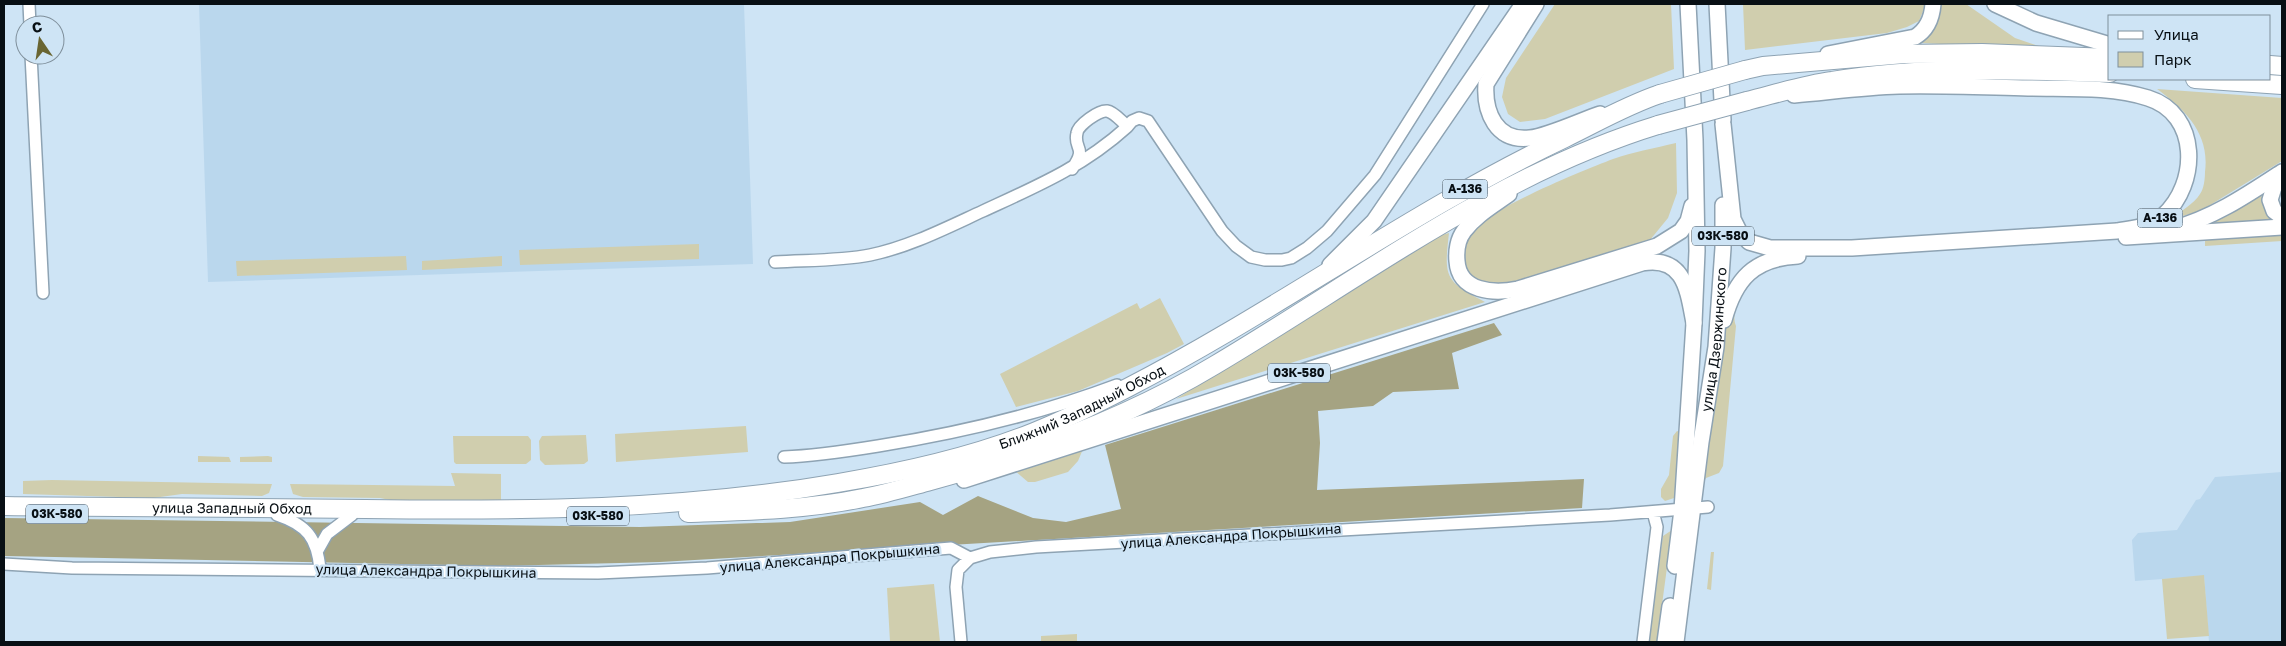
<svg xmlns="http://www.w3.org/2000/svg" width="2286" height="646" viewBox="0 0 2286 646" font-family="'Golos Text',sans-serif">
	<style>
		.built { fill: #bad7ed }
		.green { fill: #d0ceae }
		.forest { fill: #a5a382 }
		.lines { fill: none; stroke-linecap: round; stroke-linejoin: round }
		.minor-casing { stroke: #8ea3b3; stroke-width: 14 }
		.major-casing { stroke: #8ea3b3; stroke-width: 18 }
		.highway-casing { stroke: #8ea3b3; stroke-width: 20 }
		.minor { stroke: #fff; stroke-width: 11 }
		.major { stroke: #fff; stroke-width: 15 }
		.highway { stroke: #fff; stroke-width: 18 }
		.highway-bridge-casing { stroke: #8ea3b3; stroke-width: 20; stroke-linecap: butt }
		.highway-bridge { stroke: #fff; stroke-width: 18 }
		.labels { text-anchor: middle; stroke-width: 4.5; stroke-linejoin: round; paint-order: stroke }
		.shield { fill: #cee4f5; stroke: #434f58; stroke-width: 1 }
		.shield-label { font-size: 12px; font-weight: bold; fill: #080f14 }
		.street-label { font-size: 14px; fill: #080f14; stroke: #cee4f5 }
	</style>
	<rect width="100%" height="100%" fill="#cee4f5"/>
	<path class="built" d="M199,4h545l9,260 -545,18z
		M2282,472v170h-73l-5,-66 -69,5 -3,-41 6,-7 39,-3 19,-30 4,-1 15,-22z"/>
	<path class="green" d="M1555,4h116l3,65 -129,50 -25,3 -12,-8 -6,-17 4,-19z
		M1743,4h183l-7,17 -12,6 -20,6 -142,17z
		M1938,4h28l49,34 32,11 -127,-6 11,-12z
		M2157,89l125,9v63l-80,49 -32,10c9,-8 24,-16 30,-26 4,-5 5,-16 5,-22 5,-39 -20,-62 -48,-83z
		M1676,143l1,50 -9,25 -18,22 -134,43 -30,2 -19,-11c-2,-11 -6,-28 0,-38 17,-26 115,-65 146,-77 20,-7 42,-11 63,-16z
		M2260,195l5,4 13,22 -68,4z
		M2282,232v9l-77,5v-8z
		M1449,233c-5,44 -5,48 36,69l-309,97 262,-163z
		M699,244v15l-179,6 -1,-15z
		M406,256l1,14 -170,6 -1,-15z
		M502,256v10l-80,4v-9z
		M1740,291c-1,13 -9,22 -4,35l-13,140 -4,7 -13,5 -4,7 23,-163z
		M1160,298l24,46 -17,9 -89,38 -62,16 -16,-33 137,-71 3,6z
		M746,426l2,26 -132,10 -1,-28z
		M1677,431l3,1 -3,63 -3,3 -9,3 -4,-4v-8l8,-14 4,-39z
		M586,435l2,26 -4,3 -39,1 -5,-5 -1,-19 3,-5z
		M453,436h75l3,4v20l-5,4h-70l-2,-2z
		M1083,449l-5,12 -10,11 -33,10h-7l-13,-11z
		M198,456l31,1 2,5h-33z
		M268,456l4,1v5h-32v-5z
		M451,473l50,1v29l-101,-1 -20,-4 -77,-1 -10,-3 -3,-10 165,2z
		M52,480l220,4 -3,9 -7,3 -80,-2 -29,4 -130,-4v-13z
		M1672,530l-15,112h-9l15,-106z
		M1711,552h3l-3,38 -4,-1z
		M2204,575l5,61 -42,3 -5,-60z
		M934,584l6,58h-50l-3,-54z
		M1077,634v8h-36v-6z"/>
	<path class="forest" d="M1494,323l8,12 -50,18 7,36 -66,3 -20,14 -55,5 2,32 -3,47 267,-11 -2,29 -922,54 -161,4 -495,-10v-38l636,9 150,-5 130,-20 23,13 35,-19 55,22 33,4 55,-13 -16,-64z"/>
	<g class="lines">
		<g class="minor-casing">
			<path id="minor" d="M29,4l1,21
				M31,55l12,238
				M1127,127l5,-6 7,-3 9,3 74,110 14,15 15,11 14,3h17l9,-2 16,-10 20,-17 48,-56 108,-171
				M775,262c31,-2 64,-1 95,-7 39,-8 76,-27 113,-44 52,-24 100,-44 144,-84l-1,-2c-5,-4 -12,-13 -19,-14 -8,-1 -29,14 -30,22 -4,17 11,13 -5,36
				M784,457c32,-1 63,-6 94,-11 82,-13 162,-32 239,-61
				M277,515c30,10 40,23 43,54
				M318,550l9,-16 25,-19
				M4,564l68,4 526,5 109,-5 244,-20 19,10 20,-6 46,-5 574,-32 98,-8
				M961,642l-5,-55 2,-17 12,-12
				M1643,642l14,-115 -4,-15"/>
		</g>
		<g class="major-casing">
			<g id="major">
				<path d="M1536,4l-50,80c-2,28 10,58 44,54 18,-2 52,-18 70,-24"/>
				<path d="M1717,4l6,116"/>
				<path d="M1995,4l41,19 74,22"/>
				<path d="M1828,54l87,-17c12,-7 17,-20 18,-33"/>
				<path d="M1723,124l10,95 6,12 10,11 21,6h82l265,-17c16,-3 34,-4 46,-15 36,-32 37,-102 -15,-118 -38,-12 -81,-9 -120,-10 -43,-1 -86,-3 -129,-2 -35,1 -70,6 -105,9"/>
				<path d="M2282,178l-8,9 -4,13 4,11 8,6"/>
				<path d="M1509,194c-15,11 -33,21 -45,37 -6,8 -8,20 -7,30 2,31 37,33 61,28l139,-43 24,-15 7,-10 4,-15"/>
				<path d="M2172,229c41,-11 75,-34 110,-57"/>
				<path d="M2126,237l156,-10"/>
				<path d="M1330,265l44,-44 149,-217"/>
				<path d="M1724,320c11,-41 30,-62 74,-64"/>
				<path d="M964,480l678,-217c43,-8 46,29 52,60"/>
				<path d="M1675,566l7,-56 12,-187 3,-72 -2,-111 -7,-136"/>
				<path d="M1665,642l5,-36"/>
				<path id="s1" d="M1676,642l25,-200 15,-95 7,-99v-43"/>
			</g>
		</g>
		<g class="highway-casing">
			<g id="highway">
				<path d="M2270,65l12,1"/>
				<path d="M1745,70l18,-4 141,-12 78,-1 128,5"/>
				<path d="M2195,79l87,6"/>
				<path d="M1747,101c28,-7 56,-16 85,-20 92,-15 185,-11 278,-8"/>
				<path id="s2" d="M4,506c120,2 240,2 361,3 159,2 316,1 473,-26 66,-11 134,-26 196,-51 33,-13 64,-29 95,-45 149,-77 284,-177 436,-249 31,-15 62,-33 95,-44"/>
				<path d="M688,513c58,-2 117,-3 175,-15 22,-4 45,-11 67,-17 99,-27 197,-63 285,-116 145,-86 280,-190 443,-240"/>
			</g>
		</g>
		<use href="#minor" class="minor"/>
		<use href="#major" class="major"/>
		<use href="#highway" class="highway"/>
		<g class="highway-bridge-casing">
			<path id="highway-bridge" d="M1660,94l85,-24
				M1658,125l89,-24"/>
		</g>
		<use href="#highway-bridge" class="highway-bridge"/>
	</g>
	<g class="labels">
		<g class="shield">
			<rect x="1442.5" y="179.5" width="45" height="19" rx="4"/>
			<rect x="2137.5" y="208.5" width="45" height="19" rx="4"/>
			<rect x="1692" y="226.5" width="62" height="19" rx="4"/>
			<rect x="1268" y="363.5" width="62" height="19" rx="4"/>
			<rect x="26" y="504.5" width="62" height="19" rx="4"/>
			<rect x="567" y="506.5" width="62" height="19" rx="4"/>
		</g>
		<g class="shield-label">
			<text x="1465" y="193">А-136</text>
			<text x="2160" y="222">А-136</text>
			<text x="1723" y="240">03К-580</text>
			<text x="1299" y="377">03К-580</text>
			<text x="57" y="518">03К-580</text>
			<text x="598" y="520">03К-580</text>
		</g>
		<g class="street-label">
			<text dy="5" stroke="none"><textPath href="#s1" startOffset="305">улица Дзержинского</textPath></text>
			<text dy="5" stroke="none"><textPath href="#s2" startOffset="1092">Ближний Западный Обход</textPath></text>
			<text dy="5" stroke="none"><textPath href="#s2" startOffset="228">улица Западный Обход</textPath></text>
			<text transform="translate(1231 536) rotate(-4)" y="5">улица Александра Покрышкина</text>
			<text transform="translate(830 558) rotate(-5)" y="5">улица Александра Покрышкина</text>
			<text transform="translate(426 571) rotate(1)" y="5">улица Александра Покрышкина</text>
		</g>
	</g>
	<rect width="2286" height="646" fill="none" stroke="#080f14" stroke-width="10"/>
	<rect x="2108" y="15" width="162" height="65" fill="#cee4f5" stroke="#7f8f9b"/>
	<rect x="2118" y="31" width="25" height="8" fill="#ffffff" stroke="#7f8f9b"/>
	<text x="2154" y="40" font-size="15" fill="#080f14">Улица</text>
	<rect x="2118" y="52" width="25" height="15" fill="#d0ceae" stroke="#7f8f9b"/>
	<text x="2154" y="65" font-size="15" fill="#080f14">Парк</text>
	<g transform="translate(40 40) rotate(347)"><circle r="24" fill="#cee4f5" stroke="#7f8f9b"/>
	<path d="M0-4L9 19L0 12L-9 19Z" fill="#696532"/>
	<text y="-8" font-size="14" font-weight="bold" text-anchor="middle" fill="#080f14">С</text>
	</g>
</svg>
